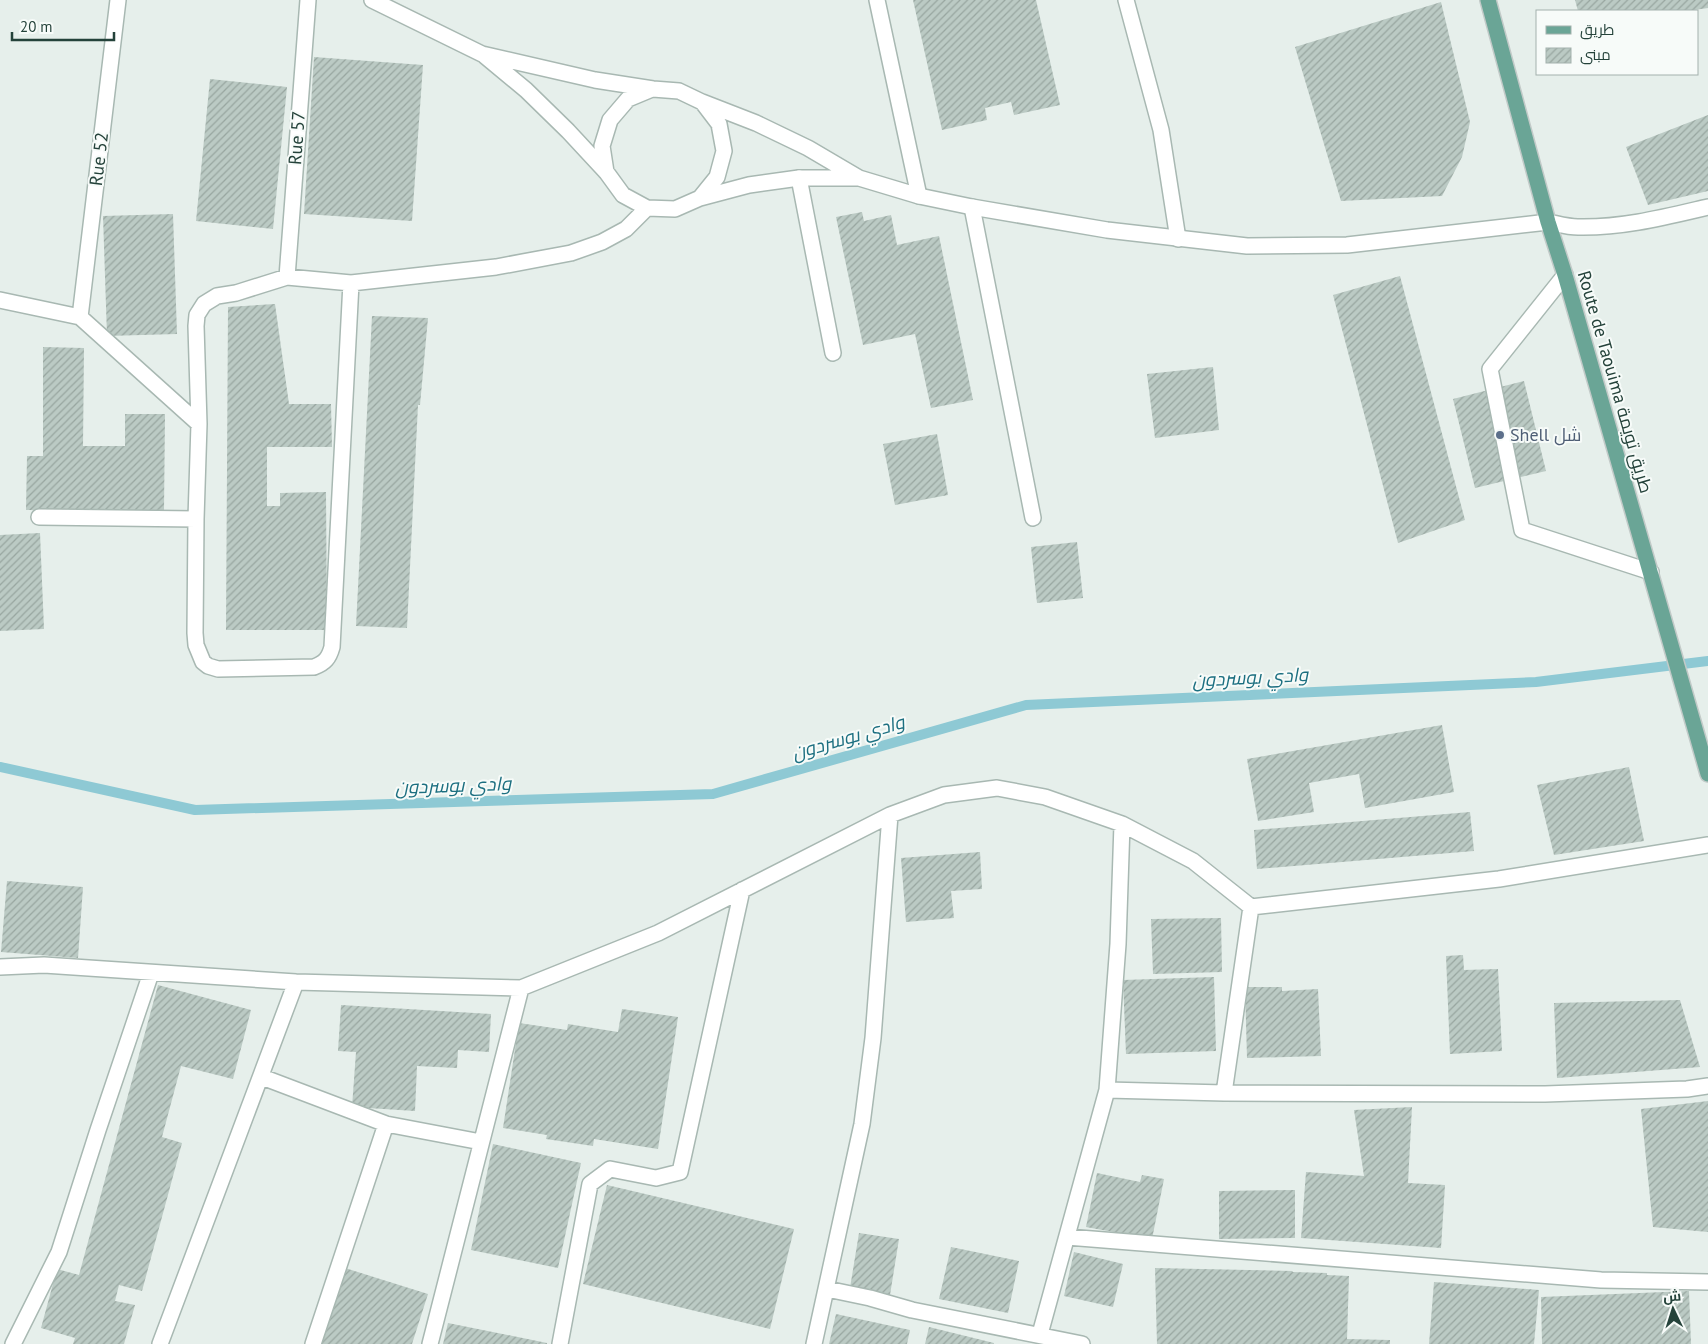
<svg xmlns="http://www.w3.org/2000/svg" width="1708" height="1344" viewBox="0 0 1708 1344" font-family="'PT Sans',Cairo,sans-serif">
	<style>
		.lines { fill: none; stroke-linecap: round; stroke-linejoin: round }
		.stream { stroke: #8ec9d4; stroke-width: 10 }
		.building { fill: url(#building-hatch) }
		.service-casing { stroke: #a8b8b2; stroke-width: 18 }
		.minor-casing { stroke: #a8b8b2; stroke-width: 18 }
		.primary-casing { stroke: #c2cac8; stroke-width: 18 }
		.service { stroke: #fff; stroke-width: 15 }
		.minor { stroke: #fff; stroke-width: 15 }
		.primary { stroke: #6aa596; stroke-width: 15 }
		.service-dot { fill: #5c6f8a; stroke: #f7fbf9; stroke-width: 2 }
		.labels { text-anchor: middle; stroke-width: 4; stroke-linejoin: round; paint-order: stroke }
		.street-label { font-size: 18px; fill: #24423a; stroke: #f7fbf9 }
		.service-label { font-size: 18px; fill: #4e5e75; stroke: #f7fbf9; text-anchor: start }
		.water-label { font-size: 19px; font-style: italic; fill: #1c6f80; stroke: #f7fbf9 }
	</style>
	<defs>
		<pattern id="building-hatch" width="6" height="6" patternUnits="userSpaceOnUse" patternTransform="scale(1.25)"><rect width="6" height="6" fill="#bbcac4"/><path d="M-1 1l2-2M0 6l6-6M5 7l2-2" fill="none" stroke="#98a6a0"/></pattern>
	</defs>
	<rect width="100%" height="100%" fill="#e6efeb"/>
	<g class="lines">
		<path class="stream" d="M0,767l195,43 518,-16 313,-89 510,-23 172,-21"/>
	</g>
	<path class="building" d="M913,0h123l24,105 -46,10 -3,-13 -26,6 2,12 -45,10z
		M1575,0h133v8l-21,3h-109z
		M1441,2l29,120 -8,35 -20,39 -101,5 -46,-154z
		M314,57l109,8 -11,156 -108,-7z
		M210,79l77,8 -14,142 -77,-8z
		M1708,115v76l-60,14 -22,-58z
		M862,212l2,9 27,-6 6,30 42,-9 34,164 -42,8 -16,-74 -52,11 -27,-128z
		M173,214l4,120 -70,2 -4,-120z
		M1400,276l65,244 -67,23 -65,-248z
		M275,304l14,100h42l1,43h-65v59h13v-13l46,-1 1,138h-101l2,-323z
		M372,316l56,2 -8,87h-2l-11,223 -51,-2z
		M43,347l41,1 -1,98h42v-32h40l-1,97 -138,-1 1,-54h16z
		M1213,367l6,63 -64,8 -8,-64z
		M1524,381l22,90 -71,17 -22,-89z
		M937,434l11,61 -53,10 -12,-61z
		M40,533l4,96 -44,2v-96z
		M1077,542l6,56 -46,5 -6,-56z
		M1442,725l12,67 -89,16 -6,-34 -50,9 5,29 -56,9 -11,-62z
		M1629,767l15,74 -90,14 -17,-70z
		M1470,812l4,39 -217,18 -3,-39z
		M980,852l2,37 -31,2 3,27 -48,4 -5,-64z
		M7,881l76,6 -5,71 -77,-6z
		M1221,918l1,54 -69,2 -2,-55z
		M1463,955l1,15 34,-1 4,82 -52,3 -4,-98z
		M1214,977l2,74 -90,3 -3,-74z
		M158,985l93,25 -18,69 -52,-13 -19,71 20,6 -40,148 -23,-6 -4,16 20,4 -11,39h-51l2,-6 -34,-10 16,-59 22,6z
		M1245,987h37v4l36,-2 3,67 -74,2z
		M1680,1000l20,67 -143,11 -3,-75z
		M341,1005l150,9 -2,38 -31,-2 -1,18 -40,-2 -2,45 -63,-4 4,-55 -18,-1z
		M622,1009l56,8 -20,132 -64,-10 -1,7 -47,-7 1,-4 -44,-7 16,-105 48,7 1,-6 50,8z
		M1708,1101v131l-55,-5 -12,-118z
		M1412,1107l-4,76 37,2 -4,63 -140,-10 5,-66 58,4 -10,-66z
		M493,1144l88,19 -23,105 -87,-18z
		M1097,1173l43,9 2,-7 22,4 -12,60 -66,-12z
		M607,1185l187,44 -24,100 -187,-45z
		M1295,1190v48l-76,1v-48z
		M859,1233l40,6 -9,56 -40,-7z
		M951,1247l68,14 -11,52 -69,-14z
		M1074,1252l49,12 -10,43 -49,-11z
		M345,1268l83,26 -16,50h-92z
		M1155,1268l138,3 -1,1 35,1v2l22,1 -2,63 43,1v4h-233z
		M1434,1282l105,8 -5,54h-105z
		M1689,1291l2,53h-149l-1,-47z
		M836,1314l74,16 -3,14h-78z
		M448,1323l99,20v1h-104z
		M929,1327l65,16v1h-69z"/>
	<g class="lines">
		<g class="service-casing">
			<path id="service" d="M877,0l42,196
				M1126,0l35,130 17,109
				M799,178l34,175
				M972,207l61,311
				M1565,275l-75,94 32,161 129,42"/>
		</g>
		<g class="minor-casing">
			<path id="minor" d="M372,0l110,54 113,26 58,9 26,2 23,11 54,21 52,25 51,30 60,18 53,11 135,23 140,16 100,-1 201,-23c10,2 20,5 30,5 45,1 87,-10 130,-20
				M485,56l41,34 42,41 39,42 16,22 24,13 28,1 25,-11 49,-13 50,-7h59
				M606,172l-4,-26 8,-26 18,-21 24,-10
				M700,198l17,-21 7,-26 -5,-27 -16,-21
				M287,277l21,-277
				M351,283l-19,364c-3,11 -7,16 -18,20l-96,2 -10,-3 -5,-4 -7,-17 -1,-12 1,-114 3,-95 -3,-98 1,-11 7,-11 13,-8 19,-3 51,-16 64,6 145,-16 75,-14 31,-11 24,-13 21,-21
				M0,300l80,17 119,107
				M80,317l38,-317
				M39,517l157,2
				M0,967l44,-2 252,17 225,6 137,-55 232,-118 54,-20 53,-7 48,9 77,27 71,37 58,46 248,-28 209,-34
				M262,1077l124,47 95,18
				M1107,1090l117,3 321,1 142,-5 21,-3
				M1224,1093l27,-186
				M1067,1237l534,43 107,2
				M827,1289l43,9 42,12 170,34
				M1040,1334l67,-244 11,-146 4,-120
				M13,1344l46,-92 39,-122 53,-157
				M160,1344l136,-362
				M313,1344l73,-220
				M430,1344l91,-356
				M560,1344l30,-160 20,-15 46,9 24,-6 62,-282
				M814,1344l48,-220 11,-86 17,-223"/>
		</g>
		<g class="primary-casing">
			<path id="primary" d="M1488,0l60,222 17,53 143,499"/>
		</g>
		<use href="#service" class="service"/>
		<use href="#minor" class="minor"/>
		<use href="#primary" class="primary"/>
	</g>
	<circle class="service-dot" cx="1500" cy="435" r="5"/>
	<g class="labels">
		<g class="street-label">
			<text transform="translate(297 138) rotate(-86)" y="6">Rue 57</text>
			<text transform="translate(99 159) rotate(-83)" y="6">Rue 52</text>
			<text transform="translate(1615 382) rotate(74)" y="6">Route de Taouima طريق تويمة</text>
		</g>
		<g class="service-label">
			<text x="1510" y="441">Shell شل</text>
		</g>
		<g class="water-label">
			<text transform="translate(1250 677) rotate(-3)" y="7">وادي بوسردون</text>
			<text transform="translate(848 737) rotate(-16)" y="7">وادي بوسردون</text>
			<text transform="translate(453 785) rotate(-2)" y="7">وادي بوسردون</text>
		</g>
	</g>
	<rect x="1536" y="10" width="162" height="65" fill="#f7fbf9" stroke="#a3b1ad"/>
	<rect x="1546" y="26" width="25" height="8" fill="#6aa596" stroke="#a3b1ad"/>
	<text x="1580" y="35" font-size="15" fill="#24423a">طريق</text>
	<rect x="1546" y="48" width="25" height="15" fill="url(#building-hatch)" stroke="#a3b1ad"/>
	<text x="1580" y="60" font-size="15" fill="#24423a">مبنى</text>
	<g transform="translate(1673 1309) rotate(356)" stroke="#f7fbf9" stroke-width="4" paint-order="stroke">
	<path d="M0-4L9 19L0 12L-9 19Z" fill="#24423a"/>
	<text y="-8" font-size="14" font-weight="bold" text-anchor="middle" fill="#24423a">ش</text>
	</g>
	<path d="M12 32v8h102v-8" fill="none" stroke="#24423a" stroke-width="2.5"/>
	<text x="20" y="32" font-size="15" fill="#24423a" stroke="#f7fbf9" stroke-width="4" paint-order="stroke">20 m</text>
</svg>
